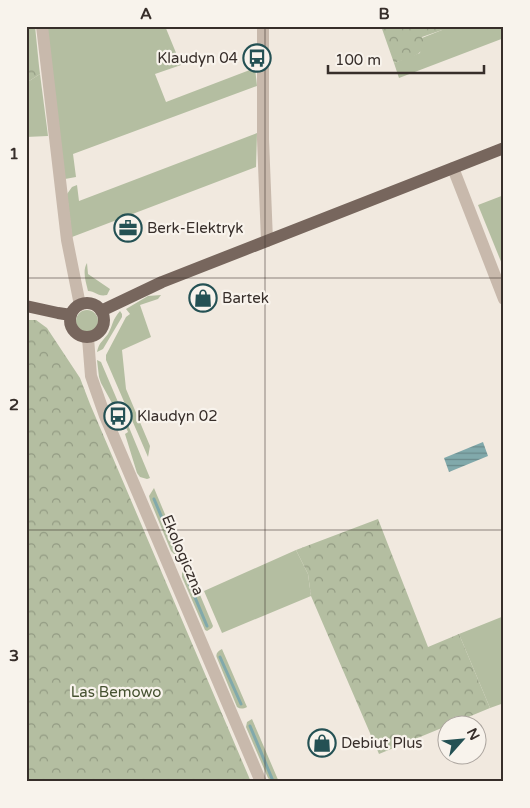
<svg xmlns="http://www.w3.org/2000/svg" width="530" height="808" viewBox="0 0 530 808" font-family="'Varela Round',sans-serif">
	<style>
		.green { fill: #b4bea1 }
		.forest { fill: url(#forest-crowns) }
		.water { fill: url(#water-rules) }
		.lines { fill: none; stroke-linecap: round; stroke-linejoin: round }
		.stream { stroke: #81a9ab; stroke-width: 3 }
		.minor { stroke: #c8b9ac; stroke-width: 12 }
		.major { stroke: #77665d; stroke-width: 12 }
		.grid { fill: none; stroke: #372e2a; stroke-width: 1; stroke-opacity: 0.55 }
		.labels { text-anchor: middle; stroke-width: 4.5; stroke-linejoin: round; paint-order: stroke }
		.poi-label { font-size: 15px; fill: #372e2a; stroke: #f8f3ec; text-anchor: start }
		.street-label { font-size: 15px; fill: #372e2a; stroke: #f8f3ec }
		.park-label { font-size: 15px; fill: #465231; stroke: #f8f3ec }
		.neatline { fill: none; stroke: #372e2a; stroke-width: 2 }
		.grid-label { font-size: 16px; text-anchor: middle; font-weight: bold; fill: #372e2a }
	</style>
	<defs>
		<pattern id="forest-crowns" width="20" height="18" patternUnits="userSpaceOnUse" patternTransform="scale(1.25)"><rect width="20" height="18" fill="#b4bea1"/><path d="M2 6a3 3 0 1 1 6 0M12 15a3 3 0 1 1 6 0" fill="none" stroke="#939b83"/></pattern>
		<pattern id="water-rules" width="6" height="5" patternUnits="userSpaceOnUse" patternTransform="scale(1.25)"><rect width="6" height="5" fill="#81a9ab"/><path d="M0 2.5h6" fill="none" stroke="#6a8a8b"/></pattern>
	</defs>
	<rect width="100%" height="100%" fill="#f1e9df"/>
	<path class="green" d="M26,26h9l4,40h-13z
		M47,26h118l16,39 -26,9 11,28 89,-34 2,18 -184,68 3,23 -11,2z
		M442,26h62v12l-105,40 -5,-15 26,-10 2,-15 20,-8z
		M40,74l8,62 -22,1v-54z
		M257,133l-1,34 -184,70 -5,-43 5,-7 5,-2 2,16z
		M504,195v74l-26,-64z
		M87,263l1,11 22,15 -3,6c-10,2 -11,-4 -19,-4 -2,-9 -6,-20 -1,-28z
		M161,295l-3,4 -18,6 11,32 -29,13 4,39 24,57 -2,11 -42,-97v-5l20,-38 4,-3 -4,-5 22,-13z
		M76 321a11 11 0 1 1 22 0a11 11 0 1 1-22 0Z
		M120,311l2,3v3l-19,32 -6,3c2,-10 6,-11 11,-18 5,-9 4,-14 12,-23z
		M97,360l4,2 17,40 -5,3 -12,-22 -2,-6z
		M121,408l29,70 -3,1 -7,-2 -3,-4 -12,-39 3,-2 -10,-23z
		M154,488l28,67h-7l-4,-4 -21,-51 -1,-4z
		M296,550l12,24 3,22 -89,37 -18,-42z
		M188,566l25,60 -1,2 -5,3 -2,-1 -23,-53v-6z
		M504,616v87l-14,5 -31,-74z
		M222,649l25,58c-4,2 -7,2 -10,0l-20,-49c-2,-4 1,-7 5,-9z
		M252,719l27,63h-7l-4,-4 -22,-51 1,-5z"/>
	<path class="forest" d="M381,26h61v4l-20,7c9,18 -16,22 -28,26z
		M26,66h13l1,8 -14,9z
		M26,320h10l11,8 33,50 10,26 161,378h-225z
		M378,519l50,128 31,-13 31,74 -111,46 -68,-158 -3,-22 -12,-24z"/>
	<path class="water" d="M483,442l5,14 -39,16 -5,-14z"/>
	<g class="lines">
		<path class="stream" d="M154,499l22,52
			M186,576l21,50
			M220,657l21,47
			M250,726l23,55"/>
		<path class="minor" d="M42,26l25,214 13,65
			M263,26v113l4,102
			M453,168l51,131
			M88,338l3,38 14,40 156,366"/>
		<path class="major" d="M70 320a17 17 0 1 1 34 0a17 17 0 1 1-34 0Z
			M26,306l32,7 13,2
			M101,311l61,-29 342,-134"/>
	</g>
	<path class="grid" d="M265,26v756M26,278h478M26,530h478"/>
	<defs>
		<g id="bus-ring" transform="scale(1.4375)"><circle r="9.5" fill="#f8f3ec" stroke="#245154" stroke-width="1.5"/><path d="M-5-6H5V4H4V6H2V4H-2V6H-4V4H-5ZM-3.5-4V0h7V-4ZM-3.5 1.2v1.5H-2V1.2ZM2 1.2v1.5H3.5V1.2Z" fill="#245154"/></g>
		<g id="office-ring" transform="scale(1.4375)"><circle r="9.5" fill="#f8f3ec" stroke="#245154" stroke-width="1.5"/><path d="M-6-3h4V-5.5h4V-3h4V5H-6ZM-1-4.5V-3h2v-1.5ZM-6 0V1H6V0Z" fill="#245154"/></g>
		<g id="shop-ring" transform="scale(1.4375)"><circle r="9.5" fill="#f8f3ec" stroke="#245154" stroke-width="1.5"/><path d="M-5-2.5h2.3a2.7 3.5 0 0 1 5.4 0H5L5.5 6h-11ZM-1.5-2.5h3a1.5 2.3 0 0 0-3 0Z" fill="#245154"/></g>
	</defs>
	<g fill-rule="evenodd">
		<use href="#bus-ring" x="257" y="58"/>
		<use href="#office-ring" x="128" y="228"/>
		<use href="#shop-ring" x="203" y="298"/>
		<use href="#bus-ring" x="118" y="416"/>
		<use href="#shop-ring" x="322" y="743"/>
	</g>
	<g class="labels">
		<g class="poi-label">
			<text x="238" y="63" text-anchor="end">Klaudyn 04</text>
			<text x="147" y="233">Berk-Elektryk</text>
			<text x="222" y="303">Bartek</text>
			<text x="137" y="421">Klaudyn 02</text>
			<text x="341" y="748">Debiut Plus</text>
		</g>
		<g class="street-label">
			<text transform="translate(183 555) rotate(67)" y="5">Ekologiczna</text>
		</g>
		<g class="park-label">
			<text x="116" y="697">Las Bemowo</text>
		</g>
	</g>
	<rect width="530" height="808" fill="none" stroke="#f8f3ec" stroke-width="55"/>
	<g transform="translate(462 740) rotate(63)"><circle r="24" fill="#f8f3ec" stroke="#aba49e"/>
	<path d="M0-4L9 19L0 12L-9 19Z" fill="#245154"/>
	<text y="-8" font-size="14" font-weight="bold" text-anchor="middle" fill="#372e2a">N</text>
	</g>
	<path d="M328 65v8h156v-8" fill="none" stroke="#372e2a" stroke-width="2.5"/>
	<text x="335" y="65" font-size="15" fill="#372e2a" stroke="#f8f3ec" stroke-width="4" paint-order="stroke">100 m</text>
	<rect x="28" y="28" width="474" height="752" class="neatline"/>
	<g class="grid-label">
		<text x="146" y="19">A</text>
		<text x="384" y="19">B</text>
		<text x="14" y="159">1</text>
		<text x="14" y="410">2</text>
		<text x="14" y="661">3</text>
	</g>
</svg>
